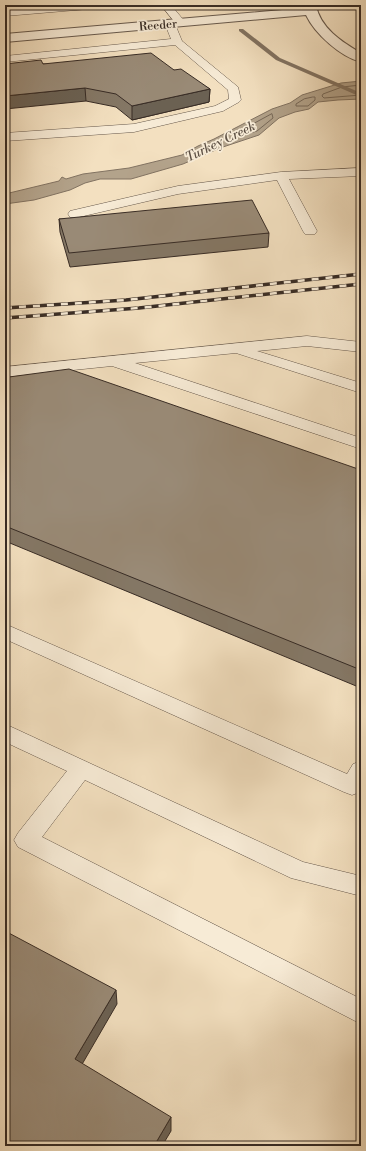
<svg xmlns="http://www.w3.org/2000/svg" width="366" height="1151" viewBox="0 0 366 1151" font-family="'Libre Bodoni',serif">
	<style>
		.water { fill: #b3a38b; stroke: #827362 }
		.lines { fill: none; stroke-linecap: round; stroke-linejoin: round }
		.shore { stroke: #766858; stroke-width: 1 }
		.stream { fill: #827362; fill-rule: evenodd }
		.service-casing { stroke: #67594c; stroke-width: 1 }
		.minor-casing { stroke: #67594c; stroke-width: 2 }
		.service { fill: #f7ebd6; fill-rule: evenodd }
		.minor { fill: #f7ebd6; fill-rule: evenodd }
		.rail-casing { stroke: #382c25; stroke-width: 3.5 }
		.rail { stroke: #f7ebd6; stroke-width: 2.5; stroke-dasharray: 7; stroke-linecap: butt }
		.wall { fill: #847765; stroke: #382c25 }
		.shaded-wall { fill: #6b6153; stroke: #382c25 }
		.building { fill: #998a76; stroke: #382c25 }
		.labels { text-anchor: middle; stroke-width: 3.5; stroke-linejoin: round; paint-order: stroke }
		.far-street-label { font-size: 12px; fill: #382c25; stroke: #f7ebd6 }
		.far-water-label { font-size: 13px; font-style: italic; fill: #5d5044; stroke: #f7ebd6 }
	</style>
	<rect width="100%" height="100%" fill="#f3e0c0"/>
	<filter id="stains"><feTurbulence type="fractalNoise" baseFrequency=".005" numOctaves="4"/><feColorMatrix values="0 0 0 0 .2 0 0 0 0 .09 0 0 0 0 .02 0 0 0 .5 -.17"/></filter>
	<radialGradient id="worn" r=".72"><stop offset=".6" stop-color="#630" stop-opacity="0"/><stop offset="1" stop-color="#630" stop-opacity=".3"/></radialGradient>
	<path class="water" d="M361,81v18l-23,1 -20,2 -9,7 -14,3 -16,6 -20,17 -39,13 -37,16 -52,15h-31l-15,4 -15,7 -36,10 -29,4v-10l54,-13 3,-4 4,2 17,-5 46,-6 53,-13 16,-9 16,-7 58,-30 18,-6 12,-8 39,-12z"/>
	<g class="lines">
		<path class="shore" d="M361,85l-19,2 -19,7 -1,2 2,2 37,-3
			M313,97h2v3l-7,6h-12v-2l8,-5z
			M272,114l1,4 -16,13 -25,7 1,-3z"/>
		<path class="stream" d="M239,29h4l37,29 81,35v4l-85,-37 -37,-29z"/>
		<g class="service-casing">
			<path id="service" d="M64,5h41l-5,3 -95,8v-6z
				M161,5h10l15,18 -1,2h-8z
				M170,21l5,3 7,17 56,46 3,13 -2,2 -16,9 -89,21 -129,9v-8l129,-9 81,-18 14,-7 -1,-9 -53,-45 -170,17v-6l166,-17 -6,-15z
				M361,168v8l-72,3 28,52 -2,3h-10l-2,-3 -26,-51 -99,14 -103,24 -5,-1 -2,-3 2,-3 108,-25 103,-14z
				M307,336l54,6v10l-54,-6 -50,5 104,32v10l-125,-40 -101,10 226,75v11l-249,-83 -107,11v-10z
				M5,624l342,150 6,-10 8,-3v29l-1,2 -8,3 -8,-3 -339,-153z
				M5,724l298,138 58,14v20l-70,-18 -206,-98 -43,57 319,162v25l-343,-177 -4,-7 4,-7 49,-62 -62,-29z"/>
		</g>
		<g class="minor-casing">
			<path id="minor" d="M304,5h12c4,23 26,37 45,48v9c-20,-5 -46,-28 -55,-47l-301,27v-8l300,-26z"/>
		</g>
		<use href="#service" class="service"/>
		<use href="#minor" class="minor"/>
		<g class="rail-casing">
			<path id="rail" d="M5,308l121,-8 235,-26
				M5,318l134,-10 222,-24"/>
		</g>
		<use href="#rail" class="rail"/>
	</g>
	<path class="wall" d="M43,64l131,6 36,19 -1,13 -77,18 -16,-13 -30,-6z
		M59,219l210,14 -1,14 -198,20 -10,-35z
		M5,381l356,89v218l-356,-147z"/>
	<path class="shaded-wall" d="M85,88l1,13 -81,8v-13z
		M210,89l-1,13 -77,18v-14z
		M116,990l1,14 -40,69 -2,-14z
		M171,1117v14l-9,15h-8z"/>
	<path class="building" d="M151,53l23,17 7,-1 29,20 -78,17 -16,-12 -31,-6 -80,8v-32l36,-4 2,4z
		M252,200l17,33 -200,20 -10,-34z
		M69,369l292,101v200l-356,-144v-145l4,-4z
		M5,931l111,59 -41,69 96,58 -17,29h-149z"/>
	<g class="labels">
		<g class="far-street-label">
			<text transform="translate(158 25) rotate(-5)" y="4">Reeder</text>
		</g>
		<g class="far-water-label">
			<text transform="translate(220 141) rotate(-26)" y="5">Turkey Creek</text>
		</g>
	</g>
	<rect width="366" height="1151" fill="none" stroke="#f3e0c0" stroke-width="20"/>
	<rect x="6" y="6" width="354" height="1139" fill="none" stroke="#382c25" stroke-width="2"/>
	<rect x="10" y="10" width="346" height="1131" fill="none" stroke="#382c25"/>
	<rect width="100%" height="100%" filter="url(#stains)"/>
	<rect width="100%" height="100%" fill="url(#worn)"/>
</svg>
